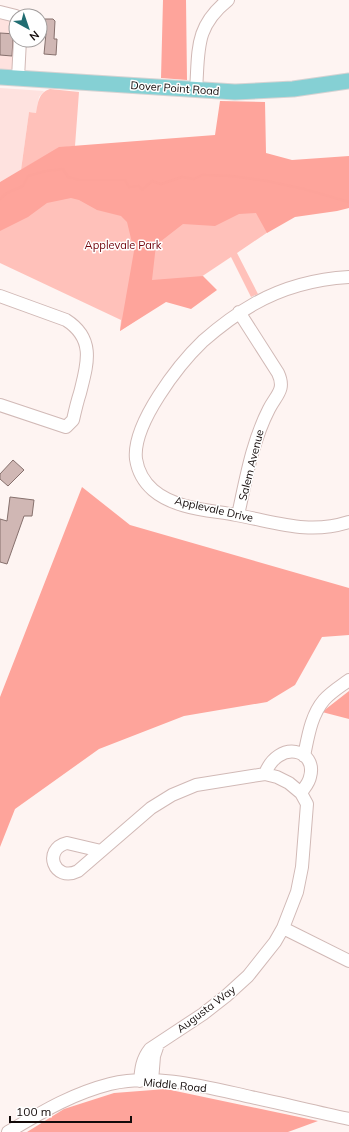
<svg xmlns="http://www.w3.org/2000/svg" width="349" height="1132" viewBox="0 0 349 1132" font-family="Mulish,sans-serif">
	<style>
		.built { fill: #fee2df }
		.green { fill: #ffc1ba }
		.forest { fill: #fea49b }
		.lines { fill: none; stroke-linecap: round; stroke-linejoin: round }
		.stream { stroke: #fda39a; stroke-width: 2.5 }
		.building { fill: #d0b7b4; stroke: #86706d }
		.minor-casing { stroke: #d1b9b6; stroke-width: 14 }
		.major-casing { stroke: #d5d3d3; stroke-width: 17 }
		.minor { stroke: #fff; stroke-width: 12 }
		.major { stroke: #85d0d4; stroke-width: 15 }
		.labels { text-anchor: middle; stroke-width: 3; stroke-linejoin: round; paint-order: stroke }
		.street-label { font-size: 11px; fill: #130b0a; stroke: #fff }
		.park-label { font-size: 11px; fill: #71030c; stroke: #fff }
	</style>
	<rect width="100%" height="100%" fill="#fef4f2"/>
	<path class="built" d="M0,18l12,3 4,4 -1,46 -15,-2z
		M0,88l44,3 -5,6 -3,16 -7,-1 -8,58 -21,12z"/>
	<path class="green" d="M50,89l29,3 -4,54 -16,2 -38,22 8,-58 7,1c2,-11 3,-21 14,-24z
		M38,177l255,38 -56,38 21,41 -7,3 -20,-40 -111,74 1,-11 -121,-57v-70z"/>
	<path class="forest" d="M163,0h23l1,80 -26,-2z
		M220,101l45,1 1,51 26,7 57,-4v52l-12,3 -42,6 -28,16 -11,-20 -17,1 -24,12 -32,-2 -27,21 -4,35 51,-4 14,14 -26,19 -25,-7 -46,29 14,-80 -7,-29 -6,-6 -24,-6 -18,-10 -8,-2 -24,5 -19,14 -28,14v-49l59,-35 156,-12z
		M82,487l48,38 219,63v47l-27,2 -27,48 -28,17 -83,14 -85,33 -84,60 -15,38v-150z
		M349,691v28l-27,-7z
		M166,1089l152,32 -30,11h-261l37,-23 50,-16z"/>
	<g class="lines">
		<path class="stream" d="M0,199l7,-6 16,-7 5,-10 18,-5 17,-2 5,8 11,3h46l4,7 10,-1 3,4 10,-9 9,3 21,-7 12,2 8,-4 30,1 35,5 37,8 45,13"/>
	</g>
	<path class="building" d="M45,19h8l2,2 -1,18h3l-1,16 -12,-1 2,-21h-6v-13h5z
		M0,33l16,1 -3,5 -1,17 -12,-1z
		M13,460l11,10 -16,16 -8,-7v-5z
		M10,497l24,3 -2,16h-8l-17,48 -7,-2v-43l7,2z"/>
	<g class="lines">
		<g class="minor-casing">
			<path id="minor" d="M0,12l16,4
				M18,78l2,-38
				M196,90c3,-39 -2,-63 32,-90
				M349,277c-34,2 -65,10 -95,27 -18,10 -35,23 -51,37 -24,23 -71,83 -67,118 2,13 8,23 17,31 22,19 57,20 83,25 40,7 72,20 113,7
				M0,296l66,24c30,19 21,45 14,73 -3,9 -5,18 -7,27l-7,7 -66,-22
				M238,515c8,-36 14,-73 31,-106 7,-14 17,-19 9,-36l-39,-61
				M304,756c4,-19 7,-41 20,-56 7,-8 17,-14 25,-20
				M265,774c13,-35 53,-25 45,3 -1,6 -6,11 -9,16
				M101,851l-34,-8c-25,6 -13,40 11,28l73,-63 21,-13 24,-10 69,-11 12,3 12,6 12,10 6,11 -5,63 -5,25 -14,36 -8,14 -27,34 -22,20 -23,18 -53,35c-8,10 -9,20 -10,32
				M283,928l66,33
				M152,1081l2,-25 4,-12
				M8,1132c34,-20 63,-38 102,-48 46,-11 96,3 141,13 33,7 65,15 98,22"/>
		</g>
		<g class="major-casing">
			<path id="major" d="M0,77l235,15 58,-3 56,-8"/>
		</g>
		<use href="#minor" class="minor"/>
		<use href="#major" class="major"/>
	</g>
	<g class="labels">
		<g class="street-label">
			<text transform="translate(175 88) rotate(4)" y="4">Dover Point Road</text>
			<text transform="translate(251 465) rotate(-76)" y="4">Salem Avenue</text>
			<text transform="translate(214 509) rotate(13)" y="4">Applevale Drive</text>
			<text transform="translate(206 1009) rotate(-37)" y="4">Augusta Way</text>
			<text transform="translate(175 1085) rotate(6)" y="4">Middle Road</text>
		</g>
		<g class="park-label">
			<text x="123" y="249">Applevale Park</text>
		</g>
	</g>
	<g transform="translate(28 28) rotate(140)"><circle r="19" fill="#ffffff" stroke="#a19d9d"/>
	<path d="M0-3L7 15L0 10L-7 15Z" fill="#216d72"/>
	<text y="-6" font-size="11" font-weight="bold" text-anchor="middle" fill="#130b0a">N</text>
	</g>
	<path d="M10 1116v6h121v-6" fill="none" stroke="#130b0a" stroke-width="2"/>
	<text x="16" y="1116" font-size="12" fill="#130b0a" stroke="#ffffff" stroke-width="3" paint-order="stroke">100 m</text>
</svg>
